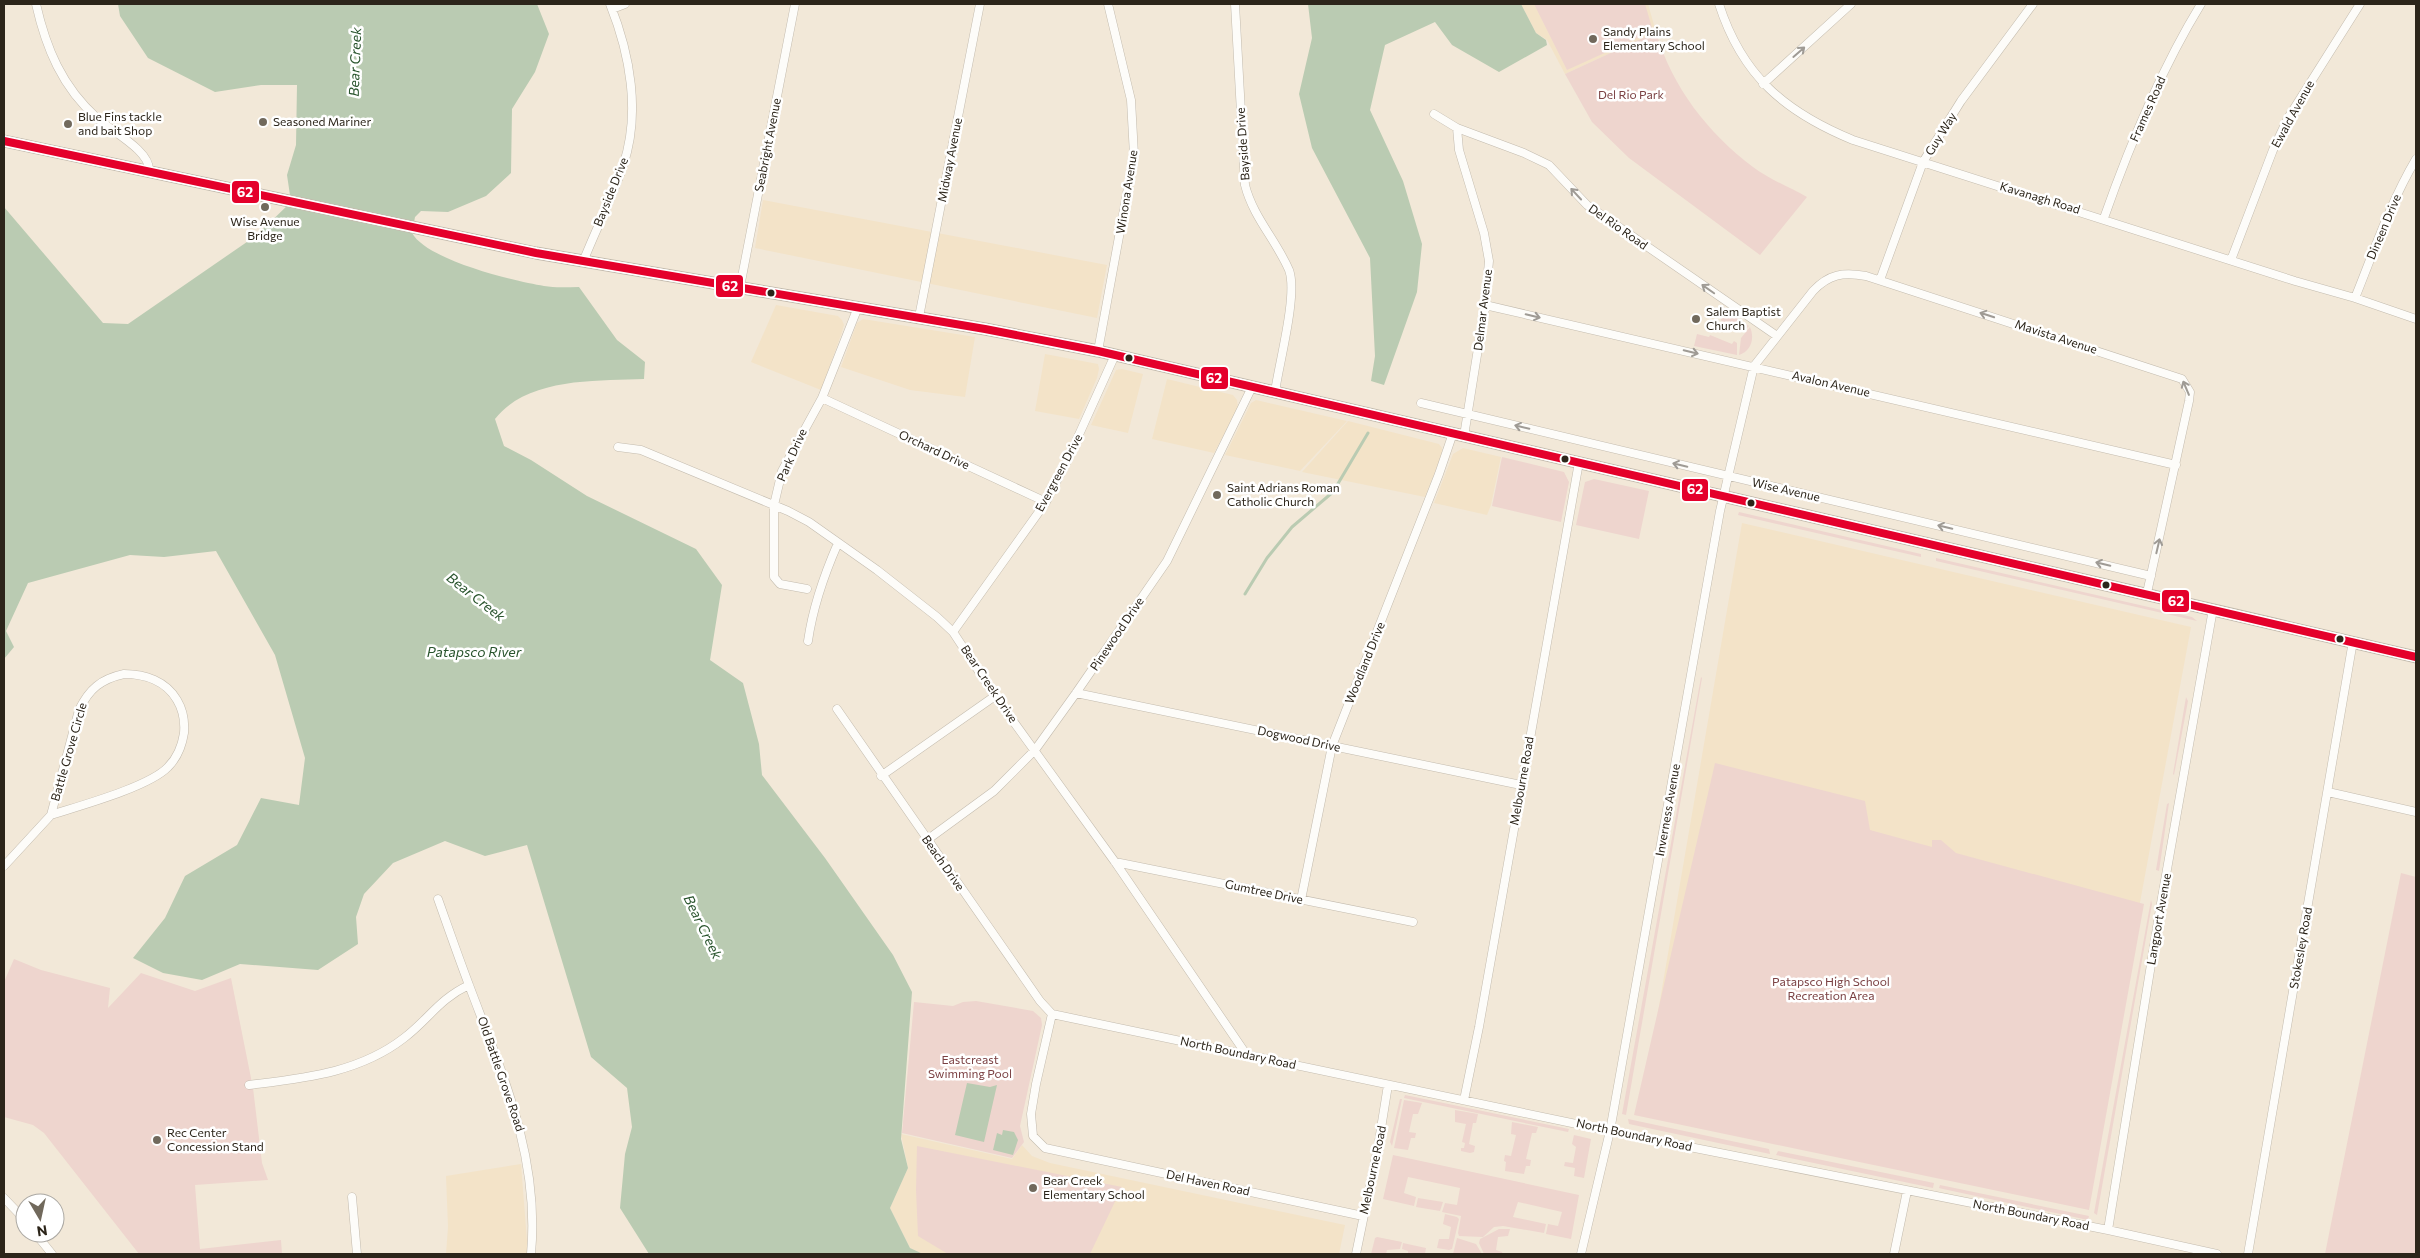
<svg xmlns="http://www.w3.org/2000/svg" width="2420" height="1258" viewBox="0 0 2420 1258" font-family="Commissioner,sans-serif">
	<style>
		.built { fill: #f3e3c8 }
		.green { fill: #eed5ce }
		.water { fill: #bacbb2 }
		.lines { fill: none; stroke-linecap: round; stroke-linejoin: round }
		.stream { stroke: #bacbb2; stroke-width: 3 }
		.minor-casing { stroke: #c3bbae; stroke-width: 9 }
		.secondary-casing { stroke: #c3bbae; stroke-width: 13 }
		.minor { stroke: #fdfcf9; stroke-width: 8 }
		.secondary { stroke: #fdfcf9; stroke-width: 11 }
		.bus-1-casing { stroke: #fff; stroke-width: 11 }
		.bus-1 { stroke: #e4002b; stroke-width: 8 }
		.oneway { stroke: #9f9b95 }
		.poi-dot { fill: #71695c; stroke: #fff; stroke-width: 2 }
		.bus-dot { fill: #2c251a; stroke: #fff; stroke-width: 2 }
		.labels { text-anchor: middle; stroke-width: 5; stroke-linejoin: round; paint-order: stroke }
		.poi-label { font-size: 12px; fill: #2c251a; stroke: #fff; text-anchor: start }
		.park-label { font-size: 12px; fill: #7b4143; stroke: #fff }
		.street-label { font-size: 12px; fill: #2c251a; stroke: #fff }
		.water-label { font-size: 14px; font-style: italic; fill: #29542d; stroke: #fff }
		.line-badge { stroke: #fff; stroke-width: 2 }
		.badge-label { font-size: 14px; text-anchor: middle; font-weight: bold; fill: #fff }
	</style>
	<rect width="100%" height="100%" fill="#f2e8d8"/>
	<path class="built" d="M1521,4h127l8,28 -91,42 -18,-34 -11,-7z
		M763,200l344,65 -10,53 -342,-70z
		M776,305l62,11 4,4 2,5 -3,10 -20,55 -70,-28z
		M863,319l112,18 -10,60 -55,-7 -69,-23 16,-44z
		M1045,354l53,10 1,5 -2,9 -18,41 -44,-8z
		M1122,369l21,5 -15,59 -37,-8 25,-55z
		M1167,379l66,16 4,5 1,8 -24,45 -62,-14z
		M1256,400l91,21 -47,50 -75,-16 26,-52z
		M1348,421l91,23 3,4v6l-17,43 -123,-25z
		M1463,448l38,9 -10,48 -4,10 -53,-12 19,-49z
		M1742,523l449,104 -105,567 -444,-89z
		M901,1134l111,25 10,-14 10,11 18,7 295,62 -6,29h-416l-13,-6 -20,-40 18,-40z
		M521,1164l7,90h-82l2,-27 -2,-51z"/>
	<path class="green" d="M1534,4h111l8,27 -86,39z
		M1656,32c16,55 52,101 97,135 16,12 36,20 54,30l-47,58 -131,-97 -37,-36 -27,-48z
		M1725,310l24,16 -5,5 -2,-3 -20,-5 -1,-4z
		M1750,327c5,12 1,24 -11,28l2,-17z
		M1697,334l12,3 1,-2 22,9 2,-3 3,2v12l-43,-9z
		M1502,457l62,15 5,10 -8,40 -69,-16z
		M1594,479l55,12 -10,48 -63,-14 9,-43z
		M1739,512l182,42v3l-183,-42z
		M1936,558l256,59 5,4 -261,-60z
		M1701,677l1,1 -76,437 -4,-1z
		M2186,697l2,4 -14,74 -1,-1z
		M1715,763l150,38 5,29 62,17v-7h9l15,13 188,51 -55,306 -455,-95z
		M2169,803l-10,68 -3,-1 11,-66z
		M2401,873l15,4v377h-91z
		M2151,900l1,4 -55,311 -3,-2z
		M14,959l27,11 69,18 -2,20 33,-35 54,18 36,-13 22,110 9,75 6,17 -73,5 5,64 81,-9 1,14h-143l-95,-121 -11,-8 -29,-8v-135z
		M976,1001l57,10 8,7 1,7 -22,101 4,16 -12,16 -110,-25 12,-131 39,4 10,-4z
		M1405,1095l164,34 -1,3 -164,-34z
		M1400,1099h2l-10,47 -2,-4z
		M1404,1100l18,3 -4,11h-5l-4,18 7,1 -1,5h-4l-3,12 -14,-2z
		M1455,1110l23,4 -2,9h-3l-4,21 6,2 -1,6 -4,1 -9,-2v-3h3l1,-5 -3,-1 4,-18 -11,-2z
		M1628,1119l141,30 1,5 -141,-30z
		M1512,1122l26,5 -2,6h-4l-6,26 5,1 -1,6h-4l-2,8 -19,-3 1,-9 -2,-1 1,-6 6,1 5,-21 -5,-1z
		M1574,1135l17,4 -7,39 -10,-2 1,-8 -11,-2 1,-4 8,1 3,-16 -4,-3z
		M917,1146l205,41 -32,67h-142l-30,-18 -2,-46z
		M1778,1151l156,32 -1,5 -157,-33z
		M1393,1155l186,40 -8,44 -25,-5 2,-10 10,2 4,-14 -44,-10 -5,15 33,7 -2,9 -41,-7 -9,1 -11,10 -24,-1 -1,-3 3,-17 -19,-4 3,-9 12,2 3,-17 -52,-11 -4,16 12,4 -2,9 -31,-7z
		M1940,1185l149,31 -1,4 -145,-31 -4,-1z
		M1418,1198l25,4 -3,9 -24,-4z
		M1445,1214l12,3 2,2 -7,30 -3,1 -12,-2 2,-9h10l2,-12 -8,-3z
		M1499,1229h11l-2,7 -10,1 -2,13 6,2 1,2h-19l-5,-11 1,-4z
		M1377,1237l25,5 -2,7 -13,1 -1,4h-15l4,-16z
		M1457,1238l19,6 6,10h-29z
		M1403,1243l23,5 -1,6h-17v-3l-6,-2z"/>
	<path class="water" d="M118,4h419l12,30 -14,38 -23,37 -1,64 -25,23 -38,16 -27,-1 -6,6 -3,16c15,27 101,48 132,53 11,2 24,1 35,1l38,53 28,22 -1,17c-47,2 -116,-2 -149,40l9,27 27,14 56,36 109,53 26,36 -12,75 33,23 16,61 3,31 63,83 68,97 19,37 -11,147 7,29 -18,40 20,40 13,6h-274l-29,-46 5,-54 7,-27 -5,-39 -36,-31 -64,-212 -42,11 -40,-15 -52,22 -29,31 -8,23 2,27 -40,26 -78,-6 -38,16 -39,-7 -30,-15 32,-40 20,-42 52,-31 24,-47 38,7 6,-47 -30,-103 -59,-104 -52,6 -34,-2 -102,28 -22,48 8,16 -10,12v-452l99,116 25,1 129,-89 34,-33 -4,-27 9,-30 1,-60h-36l-46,7 -67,-34 -28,-42z
		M1308,4h213l15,29 10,7 1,5 -48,27 -47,-27 -17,-23 -50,23 -15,65 33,71 19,63 -5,48 -33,93 -13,-4 4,-25 -5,-98 -58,-110 -13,-54 13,-56z
		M967,1083l23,4 7,-2 -13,57 -29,-7z
		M1003,1130l11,2 4,8 -5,15 -20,-5 4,-17 5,2z"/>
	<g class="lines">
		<path class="stream" d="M1245,594l22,-36 25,-31 41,-35 35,-59"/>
		<g class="minor-casing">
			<path id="minor" d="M36,4c10,44 26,83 61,114 14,13 54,33 52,53
				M1235,4l10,181c8,32 31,55 44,85 9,24 -10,93 -14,122
				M1719,4c23,72 66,108 134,136l442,141 60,17 61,21
				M612,9l13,-5
				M1763,84l88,-80
				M1434,114l23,14 67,25 25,12 38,40 190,131
				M1457,128l2,22 25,83 5,28 -4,44 -21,131
				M2104,218c26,-74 56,-147 97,-214
				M2231,260l42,-110 15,-32 72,-114
				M583,262c13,-33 29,-64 40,-96 18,-53 7,-112 -13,-162
				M1880,280l43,-118 38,-61 72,-97
				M740,287l55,-283
				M2355,298c19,-47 35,-95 61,-139
				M1485,305l691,160
				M919,317l61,-313
				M1098,351l36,-196 -3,-55 -23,-96
				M822,398l224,104
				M1421,403l730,173
				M618,447l23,3 147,61 21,11 68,48 60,47 16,15 42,64 120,166 131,192
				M807,589l-27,-5 -6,-7v-72l8,-34 40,-73 36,-91
				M953,632l93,-130 21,-41 48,-106
				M808,641c5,-35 16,-66 30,-98
				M124,674c21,0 42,7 53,26 6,10 8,21 7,33 -2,13 -7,25 -16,34 -19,20 -89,39 -117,48l28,-105c10,-21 22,-31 45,-36z
				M1076,693l445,92
				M837,709l203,292 12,13
				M881,776l114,-80
				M2328,792l88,20
				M927,840l67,-49 41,-41 41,-57 91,-132 85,-174
				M1115,862l298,60
				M4,866l47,-51
				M438,899c10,28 20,57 31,86 33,88 71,172 62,269
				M1301,900l31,-154 107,-272 14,-41
				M1052,1014l572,120 484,96 109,24
				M1052,1014l-16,70 -5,30 2,22 12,12 318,68
				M249,1085c55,-7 110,-12 155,-47 25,-19 35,-39 65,-53
				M1464,1100l15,-73 100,-565
				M352,1197l5,57
				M4,1198l21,22
				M2108,1230l52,-321 53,-300
				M35,1233l17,21
				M1356,1254l22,-107 10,-62
				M1581,1254l29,-123 110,-620 34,-145 59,-75c16,-17 30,-19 53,-15l316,103 8,13 -1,9 -42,192
				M1894,1254l13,-63
				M2248,1254l105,-613"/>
		</g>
		<g class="secondary-casing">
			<path id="secondary" d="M4,141l532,112 449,76 113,22 1318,306"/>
		</g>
		<use href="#minor" class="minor"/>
		<use href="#secondary" class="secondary"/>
		<g class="bus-1-casing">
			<path id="bus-1" d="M4,141l532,112 449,76 113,22 1318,306"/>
		</g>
		<use href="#bus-1" class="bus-1"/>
	</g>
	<defs><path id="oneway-shaft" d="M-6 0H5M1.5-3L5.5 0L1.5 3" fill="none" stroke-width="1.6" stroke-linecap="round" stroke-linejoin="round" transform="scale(1.25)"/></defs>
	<g class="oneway">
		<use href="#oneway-shaft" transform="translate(1799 52) rotate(-41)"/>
		<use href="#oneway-shaft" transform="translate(1576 194) rotate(-133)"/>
		<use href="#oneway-shaft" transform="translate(1708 289) rotate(-145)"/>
		<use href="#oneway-shaft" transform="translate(1987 315) rotate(-162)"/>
		<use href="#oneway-shaft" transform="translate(1533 316) rotate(13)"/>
		<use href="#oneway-shaft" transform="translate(1691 352) rotate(13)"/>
		<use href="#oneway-shaft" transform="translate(2186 388) rotate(-113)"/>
		<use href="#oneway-shaft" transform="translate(1522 427) rotate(-167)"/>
		<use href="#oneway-shaft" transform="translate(1680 465) rotate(-167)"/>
		<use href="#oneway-shaft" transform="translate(1945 527) rotate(-167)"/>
		<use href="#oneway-shaft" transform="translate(2158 546) rotate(-77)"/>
		<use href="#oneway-shaft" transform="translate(2103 564) rotate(-167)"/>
	</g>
	<g class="poi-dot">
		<circle cx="1593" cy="39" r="5"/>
		<circle cx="263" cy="122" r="5"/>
		<circle cx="68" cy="124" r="5"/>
		<circle cx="265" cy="207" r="5"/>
		<circle cx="1696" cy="319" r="5"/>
		<circle cx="1217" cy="495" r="5"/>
		<circle cx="157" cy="1140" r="5"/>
		<circle cx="1033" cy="1188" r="5"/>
	</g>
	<g class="bus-dot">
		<circle cx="771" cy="293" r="4.5"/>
		<circle cx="1129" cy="358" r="4.5"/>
		<circle cx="1565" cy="459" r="4.5"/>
		<circle cx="1751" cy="503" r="4.5"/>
		<circle cx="2106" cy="585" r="4.5"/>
		<circle cx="2340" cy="639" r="4.5"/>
	</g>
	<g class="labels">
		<g class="poi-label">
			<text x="1603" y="36">Sandy Plains<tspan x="1603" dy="14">Elementary School</tspan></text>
			<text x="78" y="121">Blue Fins tackle<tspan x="78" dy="14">and bait Shop</tspan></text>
			<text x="273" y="126">Seasoned Mariner</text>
			<text x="265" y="226" text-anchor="middle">Wise Avenue<tspan x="265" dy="14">Bridge</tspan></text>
			<text x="1706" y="316">Salem Baptist<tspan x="1706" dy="14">Church</tspan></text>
			<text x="1227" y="492">Saint Adrians Roman<tspan x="1227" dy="14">Catholic Church</tspan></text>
			<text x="167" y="1137">Rec Center<tspan x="167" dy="14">Concession Stand</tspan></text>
			<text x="1043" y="1185">Bear Creek<tspan x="1043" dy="14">Elementary School</tspan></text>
		</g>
		<g class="park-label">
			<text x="1631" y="99">Del Rio Park</text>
			<text x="1831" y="986">Patapsco High School<tspan x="1831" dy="14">Recreation Area</tspan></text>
			<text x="970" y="1064">Eastcreast<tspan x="970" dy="14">Swimming Pool</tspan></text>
		</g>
		<g class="street-label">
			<text transform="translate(2148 109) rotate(-66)" y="4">Frames Road</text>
			<text transform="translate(2293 114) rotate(-61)" y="4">Ewald Avenue</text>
			<text transform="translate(1941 134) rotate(-58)" y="4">Guy Way</text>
			<text transform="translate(1243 144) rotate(-94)" y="4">Bayside Drive</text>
			<text transform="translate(768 145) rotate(-79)" y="4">Seabright Avenue</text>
			<text transform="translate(950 160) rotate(-79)" y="4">Midway Avenue</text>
			<text transform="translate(611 192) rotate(-68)" y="4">Bayside Drive</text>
			<text transform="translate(1127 192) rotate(-81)" y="4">Winona Avenue</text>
			<text transform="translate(2040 198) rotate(17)" y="4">Kavanagh Road</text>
			<text transform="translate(1618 227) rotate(35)" y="4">Del Rio Road</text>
			<text transform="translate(2384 227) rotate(-67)" y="4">Dineen Drive</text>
			<text transform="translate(1483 310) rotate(-83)" y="4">Delmar Avenue</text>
			<text transform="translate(2056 337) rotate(18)" y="4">Mavista Avenue</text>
			<text transform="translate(1831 384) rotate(13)" y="4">Avalon Avenue</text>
			<text transform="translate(934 450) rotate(25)" y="4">Orchard Drive</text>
			<text transform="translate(792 455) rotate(-66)" y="4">Park Drive</text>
			<text transform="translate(1059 473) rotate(-62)" y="4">Evergreen Drive</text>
			<text transform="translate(1786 490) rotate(13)" y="4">Wise Avenue</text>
			<text transform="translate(1117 634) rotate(-56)" y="4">Pinewood Drive</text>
			<text transform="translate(1365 663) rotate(-68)" y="4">Woodland Drive</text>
			<text transform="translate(989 684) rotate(56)" y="4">Bear Creek Drive</text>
			<text transform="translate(1299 739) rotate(12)" y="4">Dogwood Drive</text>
			<text transform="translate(69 752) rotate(-74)" y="4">Battle Grove Circle</text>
			<text transform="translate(1522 781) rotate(-80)" y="4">Melbourne Road</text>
			<text transform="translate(1668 810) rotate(-80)" y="4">Inverness Avenue</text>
			<text transform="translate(943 863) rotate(55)" y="4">Beach Drive</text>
			<text transform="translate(1264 892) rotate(12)" y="4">Gumtree Drive</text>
			<text transform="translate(2159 919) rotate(-80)" y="4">Langport Avenue</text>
			<text transform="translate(2301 948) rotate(-80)" y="4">Stokesley Road</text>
			<text transform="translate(1238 1053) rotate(12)" y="4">North Boundary Road</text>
			<text transform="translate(501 1074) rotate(71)" y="4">Old Battle Grove Road</text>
			<text transform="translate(1634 1135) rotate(12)" y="4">North Boundary Road</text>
			<text transform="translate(1373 1170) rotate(-78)" y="4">Melbourne Road</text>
			<text transform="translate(1208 1183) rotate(12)" y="4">Del Haven Road</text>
			<text transform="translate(2031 1215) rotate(11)" y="4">North Boundary Road</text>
		</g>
		<g class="water-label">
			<text transform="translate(355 62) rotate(-88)" y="5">Bear Creek</text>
			<text transform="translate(476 597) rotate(38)" y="5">Bear Creek</text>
			<text x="474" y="657">Patapsco River</text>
			<text transform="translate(703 927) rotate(64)" y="5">Bear Creek</text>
		</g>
	</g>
	<g class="line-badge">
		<rect x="231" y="180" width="29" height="24" rx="5" fill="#e4002b"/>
		<rect x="715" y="274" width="29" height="24" rx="5" fill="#e4002b"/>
		<rect x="1200" y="366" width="29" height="24" rx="5" fill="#e4002b"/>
		<rect x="1681" y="478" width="28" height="24" rx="5" fill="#e4002b"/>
		<rect x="2161" y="589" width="29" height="24" rx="5" fill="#e4002b"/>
	</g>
	<g class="badge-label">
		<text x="245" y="197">62</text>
		<text x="730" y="291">62</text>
		<text x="1214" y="383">62</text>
		<text x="1695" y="494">62</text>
		<text x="2176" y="606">62</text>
	</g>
	<rect width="2420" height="1258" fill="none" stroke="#2c251a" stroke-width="10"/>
	<g transform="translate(40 1218) rotate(171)"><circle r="24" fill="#ffffff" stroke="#aba8a3"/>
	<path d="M0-4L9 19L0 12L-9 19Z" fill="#71695c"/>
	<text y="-8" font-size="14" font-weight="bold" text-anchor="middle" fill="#2c251a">N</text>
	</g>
</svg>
